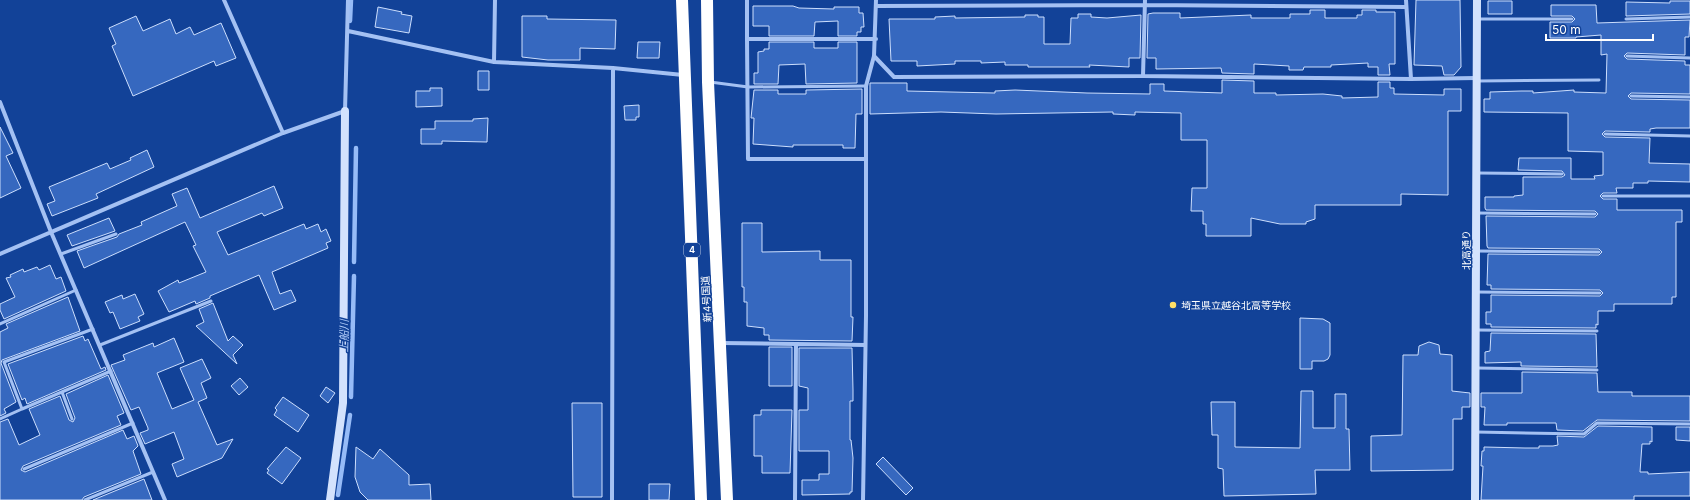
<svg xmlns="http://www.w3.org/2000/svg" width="1690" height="500" viewBox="0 0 1690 500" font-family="Inter,'Noto Sans JP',sans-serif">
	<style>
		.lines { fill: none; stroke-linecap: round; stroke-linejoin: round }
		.stream { stroke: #96bbf7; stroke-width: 4.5 }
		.building { fill: #3668bf; stroke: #ccdefd }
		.lane { stroke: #a4c1f3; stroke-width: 3 }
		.street { stroke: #a4c1f3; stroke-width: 4 }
		.secondary { stroke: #d3e2fd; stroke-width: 8 }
		.highway { stroke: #fff; stroke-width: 12 }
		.poi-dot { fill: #ffdf66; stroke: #124298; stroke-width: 1.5 }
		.labels { text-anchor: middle; stroke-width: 3; stroke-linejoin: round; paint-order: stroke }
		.shield { fill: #124298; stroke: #b8c6e0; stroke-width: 1 }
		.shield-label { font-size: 9px; font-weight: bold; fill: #fff }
		.street-label { font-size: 10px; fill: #fff; stroke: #124298 }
		.poi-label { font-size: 10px; fill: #fff; stroke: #124298; text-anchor: start }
		.water-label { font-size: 11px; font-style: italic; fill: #b0ccfa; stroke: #124298 }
	</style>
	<rect width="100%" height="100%" fill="#124298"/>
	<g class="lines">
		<path class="stream" d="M350,21l1,-21
			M354,262l2,-114
			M351,397l3,-121
			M338,495l12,-80"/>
	</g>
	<path class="building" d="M1416,0h44l1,67 -7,8h-10l-2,-9 -28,-1z
		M1488,1h24v13h-24z
		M1670,1h20v13l-64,2v-14l44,1z
		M1551,5h45l1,18 93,-3 -1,17h-4v18l-58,-2 -3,3 3,3 58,2v4h5v29l-59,-1 -3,3 3,3 59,1v28h-34l-6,1v3l-45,-1 -3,3 3,3 45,1 -1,25 41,1v18l-42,-1v2h-15v5h-17l1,5h-14l-3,3 3,3h14v11h65v12h-6v75h-4v7h-58v7h-16v14l-2,-1v4l-105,-1v-3h-5v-12h5v-17l109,1 3,-3 -3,-3 -109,-1v-4h-4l1,-31 111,1 3,-3 -3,-3 -111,-1 -1,-2 -1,-30 109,1 3,-3 -3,-3 -109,-1 -1,-2v-11h29v-1l9,-1v-18h39l3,-2 -3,-4 -44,-1 1,-12h52v21h24l-1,-3 9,-1v-23l-35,-1v-38l-84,-1v-13h6v-7l31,-1h12v2l41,-3v2l32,1 1,-39 -6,1v-20l-25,2v1h-26v-16h22l3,-3 -3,-3h-21z
		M753,6h40l6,2 35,1v-2h25v6h4l1,14h-3v5h-4v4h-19v-15l-23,1 -1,14h-45v-10h-16z
		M378,7l24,5 -1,2 11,2 -3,17 -34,-6z
		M1310,10h15v8h32v-3h5v-5h14v2h19v52h-6l1,11h-12v-8h-10v-4l-37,2v2h-27l-1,3h-14v-4l-35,-2v10l-32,-1 -1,-5 -65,1v-11h-9l1,-44 5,-1h27v5l71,-3v3h39v-4h20z
		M1078,14h13v3l16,1 34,-3 -1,43h-11v9l-40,-2 1,2h-62v-2h-23v-3l-24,1v-2h-26v3l-38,2v-5h-26l-2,-42h46v-2l20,-1v2l70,-1v-2h13v2h6v27h26l1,-26h7z
		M136,16l7,15 27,-12 6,15 14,-7 4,8 27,-12 15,35 -20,8 -2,-5 -81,35 -21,-50 4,-2 -7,-16z
		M522,16h25v3l69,1 -1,29 -35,-1v12h-32l-26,-3z
		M638,42h22l-1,16h-22z
		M769,42h45v6h24v-6h19v41l-51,1 -1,-20 -26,1 -1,19h-24v-11h4v-21l6,-1v-2h5z
		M478,71h11v19h-11z
		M1222,80l32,1v12h22v2l47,-1 19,2v2l36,-1v-15h12v6h4v6l50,1v-6h17v22h-13v84l-47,-1v11h-86v14l-9,3v2h-26l-29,-6v18h-45v-12h-3v-13h-12l1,-23h15v-48h-26v-27l-46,-1v3l-22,-1v-2l-117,2 -55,-2 -71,2v-31h37v8l88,2v-2l20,-1 72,3 63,1v-10h14v7l58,2z
		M430,88h12v18l-26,1v-16h14z
		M862,89v25h-6l-1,34h-12v-3h-50v2l-40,-3 1,-26h-3l3,-28h24v4h28v-4z
		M639,105v12h-3v3h-11l-1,-14z
		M488,118l-1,24 -45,-1v3h-21v-15h14v-8h38v-2z
		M0,127l13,26 -7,3 15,32 -21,10z
		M147,150l7,17 -58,27 2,4 -46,18 -5,-12 8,-3 -6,-14 58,-24 3,6 21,-9 -1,-2z
		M274,186l9,22 -19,8 -2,-3 -45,19 11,23 76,-31 2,5 12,-5 3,8 5,-3 5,12 -5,2 2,5 -56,24 8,22 11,-4 5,11 -22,9 -15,-35 -49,21v2l-14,6 -1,-3 -26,11 -11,-21 20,-11 1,3 27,-11 -13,-26 3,-1 -11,-23 -101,46 -7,-17 40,-14 2,-3 23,-9 -1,-3 36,-16 -5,-12 15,-6 13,30z
		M109,218l6,13 -43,15 -5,-11z
		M742,223h20v29l58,-1v9h31v57h2l-1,24 -83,-1v-5h-5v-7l-17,-2v-24h-3v-15h-2z
		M50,265l6,14 5,-2 5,14 -62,28 -4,-9v-6l15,-7 -9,-19 5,-1 -1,-2 13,-6 1,3 13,-5 2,3z
		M135,294l9,20 -6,3 2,4 -20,8 -7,-17 -3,1 -5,-11 17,-7 1,4z
		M68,297l12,34 -78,29 -1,3 15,39 -12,7 2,4 -6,3v-84l8,-4 -2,-4z
		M213,303l15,38 5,-5 10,9 -10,10 4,9 -41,-38 8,-4 -5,-13z
		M1300,318l23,1 7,4v32l-2,4 -4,2h-12v8h-12z
		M1491,333l105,1 1,33 -76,-1v-4l-36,1v-11l5,-1z
		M83,336l2,5 3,-2 13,30 4,-2 1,3 -79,34 -2,-6 -3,2 -14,-36z
		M174,338l10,24 -27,11 15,36 22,-9 -14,-32 22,-9 9,19 -10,5 6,15 -9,4 19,43 16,-6 -11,19 -45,19 -5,-13 12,-5 -10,-27 -29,12 -5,-11 8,-3v-2l-9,-21 -8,3 -20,-45 14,-5 -2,-5 30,-12 1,4z
		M1429,342l10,3 1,9 12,1v36l18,2v14h-8v12h-9v51l-82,1v-35l31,-1 1,-80h15l1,-9z
		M769,347h23v39h-23z
		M799,348h53l1,42v11h-3v39h1l2,18 -1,34h-2v2l-48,1v-15h17v-6h10v-23h-30v-41h9v-22l-9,-2z
		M1522,372l75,1 1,19h34v4h58v25l-93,-1 -14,11 -26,-1 -1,-7h-49v2h-23l1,-18h-4v-14h41z
		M108,375l16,38 -7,3 4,9 -98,41 -2,4 4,2 98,-42 4,9 7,-3 4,10 -5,5 8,23 -57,23 -2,3h-82v-78l8,-3 11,26 21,-10 -11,-26 31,-13 9,24 4,2 2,-4 -9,-24z
		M240,378l8,9 -9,8 -8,-9z
		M326,387l9,6 -7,10 -8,-7z
		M1301,391h12v37h22v-34h11v35h3l1,41h-35l1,24 -92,2 -1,-27 -5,-1v-33h-6l-1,-33h24v45l65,1z
		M283,397l26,18 -11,17 -24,-17 3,-5 -2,-2z
		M572,403h30v94h-29z
		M761,410h31l-2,63h-28v-17h-8v-41h7z
		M1598,426l54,1v15l-2,-1v3h-8l-2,28h8v2l42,-2v24h-56v4h-153l2,-34h-2l1,-15h2v-4l41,1h14v-2h14l5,-1 -1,-9 27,1z
		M1676,427h14v14l-14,-1z
		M286,447l15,11 -19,26 -15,-11 2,-3 -2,-1z
		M356,447l17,12 7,-10 29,26v10l21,-1 1,16h-63l-8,-8 -5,-15z
		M883,457l30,31 -7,7 -30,-31z
		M144,479l8,21h-59z
		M649,484h21l-1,16h-20z"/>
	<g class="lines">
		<path class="lane" d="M1479,19h93
			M1626,19l64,-2
			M1627,56l63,2
			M1477,81l122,-1
			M710,82l38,5 118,-1
			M1631,96l59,1
			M1605,134l85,2
			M1478,173l84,1
			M1603,196h87
			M1477,213l118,1
			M1477,251l122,1
			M61,254l55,-20
			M1477,292l123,1
			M0,324l76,-34
			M93,329l-89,33 18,47 89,-38
			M1477,330l120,1
			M100,345l111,-44
			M1477,368l120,2
			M62,392l10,27
			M0,419l22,-10
			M1476,432l108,2 13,-11 93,1
			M24,469l109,-46
			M85,500l68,-28"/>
		<path class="street" d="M224,0l59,133
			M747,0v39
			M1406,0l5,79
			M876,6l269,-1 261,2
			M348,31l146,31 119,6 70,7
			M874,56l20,21 249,-1 268,3 65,-1
			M494,62l1,-62
			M1143,76l2,-76
			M0,102l51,130 114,268
			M866,159h-118l-1,-120h129
			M0,254l283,-121 62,-22 3,-111
			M721,343l144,2
			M612,500l1,-432
			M795,500l1,-156
			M863,500l3,-184v-230l8,-30 2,-56"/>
		<path class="secondary" d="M330,500l13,-97 2,-292
			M1475,500l2,-500"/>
		<path class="highway" d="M682,0l19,500
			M707,0l1,82 19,418"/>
	</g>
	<circle class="poi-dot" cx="1173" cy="305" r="4"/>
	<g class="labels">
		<rect class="shield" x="684" y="243" width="16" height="14" rx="3"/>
		<g class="shield-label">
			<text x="692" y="253">4</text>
		</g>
		<g class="street-label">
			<text transform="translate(1466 250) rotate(-90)" y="4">北高通り</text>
			<text transform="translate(706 299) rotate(-93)" y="4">新4号国道</text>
		</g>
		<g class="poi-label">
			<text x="1181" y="309">埼玉県立越谷北高等学校</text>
		</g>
		<g class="water-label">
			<text transform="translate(344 336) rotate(-89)" y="4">上船川</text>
		</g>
	</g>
	<path d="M1546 34v6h107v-6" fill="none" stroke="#ffffff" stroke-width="2"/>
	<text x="1552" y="34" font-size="12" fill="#ffffff" stroke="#124298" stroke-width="3" paint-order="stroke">50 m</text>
</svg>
